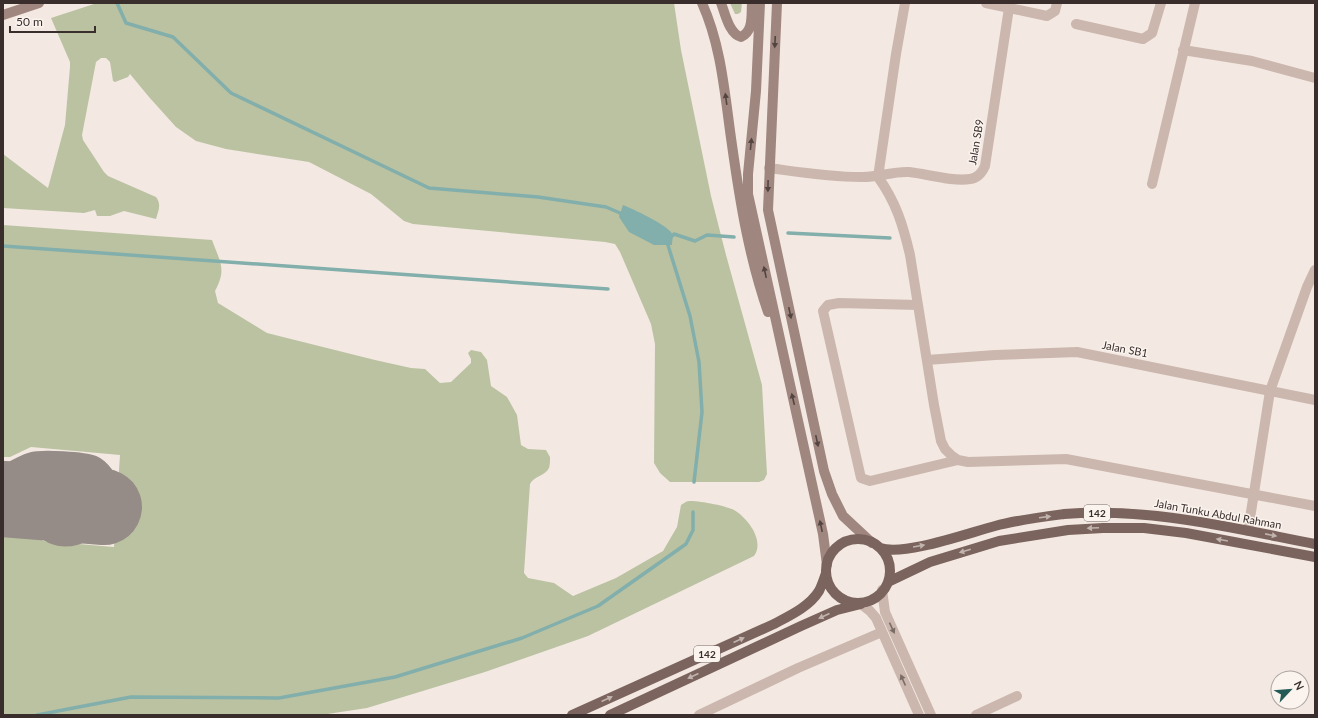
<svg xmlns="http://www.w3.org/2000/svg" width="1318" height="718" viewBox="0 0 1318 718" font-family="Lato,sans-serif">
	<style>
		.green { fill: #bbc2a2 }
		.water { fill: #82afab }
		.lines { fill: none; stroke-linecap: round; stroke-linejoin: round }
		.stream { stroke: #82afab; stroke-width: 3.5 }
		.taxiway { stroke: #968c87; stroke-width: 30 }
		.runway { stroke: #968c87; stroke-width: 76 }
		.street { stroke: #cbb7ae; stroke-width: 10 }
		.secondary { stroke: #9f867f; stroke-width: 10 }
		.primary { stroke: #7b645e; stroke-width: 10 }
		.oneway { fill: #534441 }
		.oneway2 { fill: #c1b3ad }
		.oneway3 { fill: #7b6c66 }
		.labels { text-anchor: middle; stroke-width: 3; stroke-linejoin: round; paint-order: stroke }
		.shield { fill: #faf3ee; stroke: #746966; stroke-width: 1 }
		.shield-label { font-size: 10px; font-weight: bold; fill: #3a2e2c }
		.street-label { font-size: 11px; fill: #3a2e2c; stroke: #faf3ee }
	</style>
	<rect width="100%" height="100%" fill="#f3e9e2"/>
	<path class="green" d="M97,3h577l7,47 30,146 15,59 36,130 5,89 -3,6 -5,2h-89l-10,-9 -6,-10 1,-119 -4,-20 -31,-72 -5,-8 -10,-2 -192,-18 -9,-3 -33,-27 -62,-32 -83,-13 -30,-8 -20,-14 -27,-30 -19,-23 -2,3 -13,5 -2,-1 -3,-19 -4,-4h-5l-5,4 -14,73 1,5 21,32 4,4 48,21c6,8 2,14 0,22l-32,-8 -14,5h-13l-2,-6 -11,3 -81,-5v-54l45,34 17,-63 5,-58v-5l-19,-44z
		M730,3h12l-1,9 -3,2h-3z
		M3,225l209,15c8,22 15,29 3,51l3,12 49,30 108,27 36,8 14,1 15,14 11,-1 20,-19v-4l-3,-6 3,-3 10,2 6,8 4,26 16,11 10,18 4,30 7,4 18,1 4,7c0,3 0,8 -1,11 -4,8 -15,8 -19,16l-6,89 4,5 26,5 19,13 43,-18 47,-27 14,-24 4,-22c2,-1 5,-4 8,-4 7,-1 39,5 45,9 14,8 31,31 20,46l-166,80 -103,36 -118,36 -46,7h-318v-181l36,2 4,5 71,6 6,-92 -89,-8 -21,10h-7z"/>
	<path class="water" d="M623,205c12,5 40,18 48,27 3,4 1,9 1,13h-18l-25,-13 -10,-15z"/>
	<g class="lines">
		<path class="stream" d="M117,3l9,20 47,14 58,56 198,95 109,9 68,10 14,6 2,3
			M788,233l102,5
			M669,239l5,-5 21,7 12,-6 27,2
			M667,242l23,74 9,46 3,50 -8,70
			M3,246l605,43
			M37,715l94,-18 148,1 116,-21 127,-39 76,-32 88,-62 7,-14v-18"/>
		<path class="taxiway" d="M3,482c10,-5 20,-12 30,-15 10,-3 50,0 58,3 5,2 8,7 11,11 10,17 0,35 -16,44 -8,4 -16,8 -26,6 -13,-3 -19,-14 -29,-22 -4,-3 -8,-6 -12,-9"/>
		<path class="runway" d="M3,499l101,8"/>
		<path class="street" d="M905,3l-9,51 -18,123c18,25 25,48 32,78l24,150 7,36 4,8 6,6 7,5 10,2 98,-3 249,47
			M986,3l61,13 8,-5 2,-8
			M1076,24l67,15 9,-6 9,-30
			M1183,50l69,11 63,17
			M769,168c30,4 61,9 91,9 17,1 32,-6 49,-5 18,2 44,10 61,7 8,-1 12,-6 15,-13l24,-158
			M1152,184l43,-181
			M918,305l-79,-2 -11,2 -5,6 38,167 9,3 88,-21
			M927,360l68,-5 82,-3 238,48
			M1248,531l22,-140 37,-104 8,-17
			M882,590l3,22 46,103
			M861,604l9,7 6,7 43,97
			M699,715l99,-47 84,-36
			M976,715l41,-19"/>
		<path class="secondary" d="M702,3c20,44 23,95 30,142 8,57 17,112 36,167
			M721,3c4,10 8,31 20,34 13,-6 10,-22 11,-34
			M760,3l-4,88 -8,83v20l75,340 4,31
			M777,3l-9,207 56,261 8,23 11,22 29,27
			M3,15l36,-12"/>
		<path class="primary" d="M826 571a32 32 0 1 1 64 0a32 32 0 1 1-64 0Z
			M880,548c25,8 88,-15 115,-22 22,-6 46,-9 69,-12 85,-7 168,14 251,30
			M888,582l42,-20 69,-21 69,-11 35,-2h41l42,5 129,24
			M572,715l202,-91c15,-8 35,-17 45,-33 3,-6 5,-12 7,-18
			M610,715l191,-89 36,-16 24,-6"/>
	</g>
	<defs><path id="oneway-solid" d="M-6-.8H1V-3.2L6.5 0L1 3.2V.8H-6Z"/></defs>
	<g class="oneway">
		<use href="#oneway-solid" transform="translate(775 42) rotate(93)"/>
		<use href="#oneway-solid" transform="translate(726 99) rotate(-98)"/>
		<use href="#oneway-solid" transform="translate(751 144) rotate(-84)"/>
		<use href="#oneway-solid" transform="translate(768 186) rotate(91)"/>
		<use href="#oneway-solid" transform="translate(765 272) rotate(-102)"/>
		<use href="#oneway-solid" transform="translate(790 313) rotate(78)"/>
		<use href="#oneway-solid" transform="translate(793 399) rotate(-103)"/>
		<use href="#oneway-solid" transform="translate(817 441) rotate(78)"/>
		<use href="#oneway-solid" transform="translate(821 526) rotate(-102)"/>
	</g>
	<g class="oneway2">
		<use href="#oneway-solid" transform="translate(1045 517) rotate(-7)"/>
		<use href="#oneway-solid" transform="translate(1093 528) rotate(177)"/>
		<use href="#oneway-solid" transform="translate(1271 535) rotate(11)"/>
		<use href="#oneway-solid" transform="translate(1222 540) rotate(-170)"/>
		<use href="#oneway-solid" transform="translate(919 546) rotate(-10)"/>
		<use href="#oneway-solid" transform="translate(965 551) rotate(164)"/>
		<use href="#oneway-solid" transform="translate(824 616) rotate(156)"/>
		<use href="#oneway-solid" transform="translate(739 640) rotate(-24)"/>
		<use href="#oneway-solid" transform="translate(693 676) rotate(155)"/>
		<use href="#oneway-solid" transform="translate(607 699) rotate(-24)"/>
	</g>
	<g class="oneway3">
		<use href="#oneway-solid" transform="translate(892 628) rotate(65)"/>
		<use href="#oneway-solid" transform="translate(903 680) rotate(-114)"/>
	</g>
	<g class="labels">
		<g class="shield">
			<rect x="1084" y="505" width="26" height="16" rx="3"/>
			<rect x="694" y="646" width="26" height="16" rx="3"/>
		</g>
		<g class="shield-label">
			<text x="1097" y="517">142</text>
			<text x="707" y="658">142</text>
		</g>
		<g class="street-label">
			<text transform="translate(976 142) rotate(-80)" y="4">Jalan SB9</text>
			<text transform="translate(1125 349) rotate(11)" y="4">Jalan SB1</text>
			<text transform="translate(1218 514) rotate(10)" y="4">Jalan Tunku Abdul Rahman</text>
		</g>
	</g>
	<rect width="1318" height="718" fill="none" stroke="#3a2e2c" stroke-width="8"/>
	<g transform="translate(1290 690) rotate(64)"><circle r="19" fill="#faf3ee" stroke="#ada4a0"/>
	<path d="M0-3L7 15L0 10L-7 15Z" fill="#235a56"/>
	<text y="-6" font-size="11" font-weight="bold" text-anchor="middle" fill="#3a2e2c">N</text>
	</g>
	<path d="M10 26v6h85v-6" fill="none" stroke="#3a2e2c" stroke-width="2"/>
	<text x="16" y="26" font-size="12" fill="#3a2e2c" stroke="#faf3ee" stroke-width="3" paint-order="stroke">50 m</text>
</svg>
